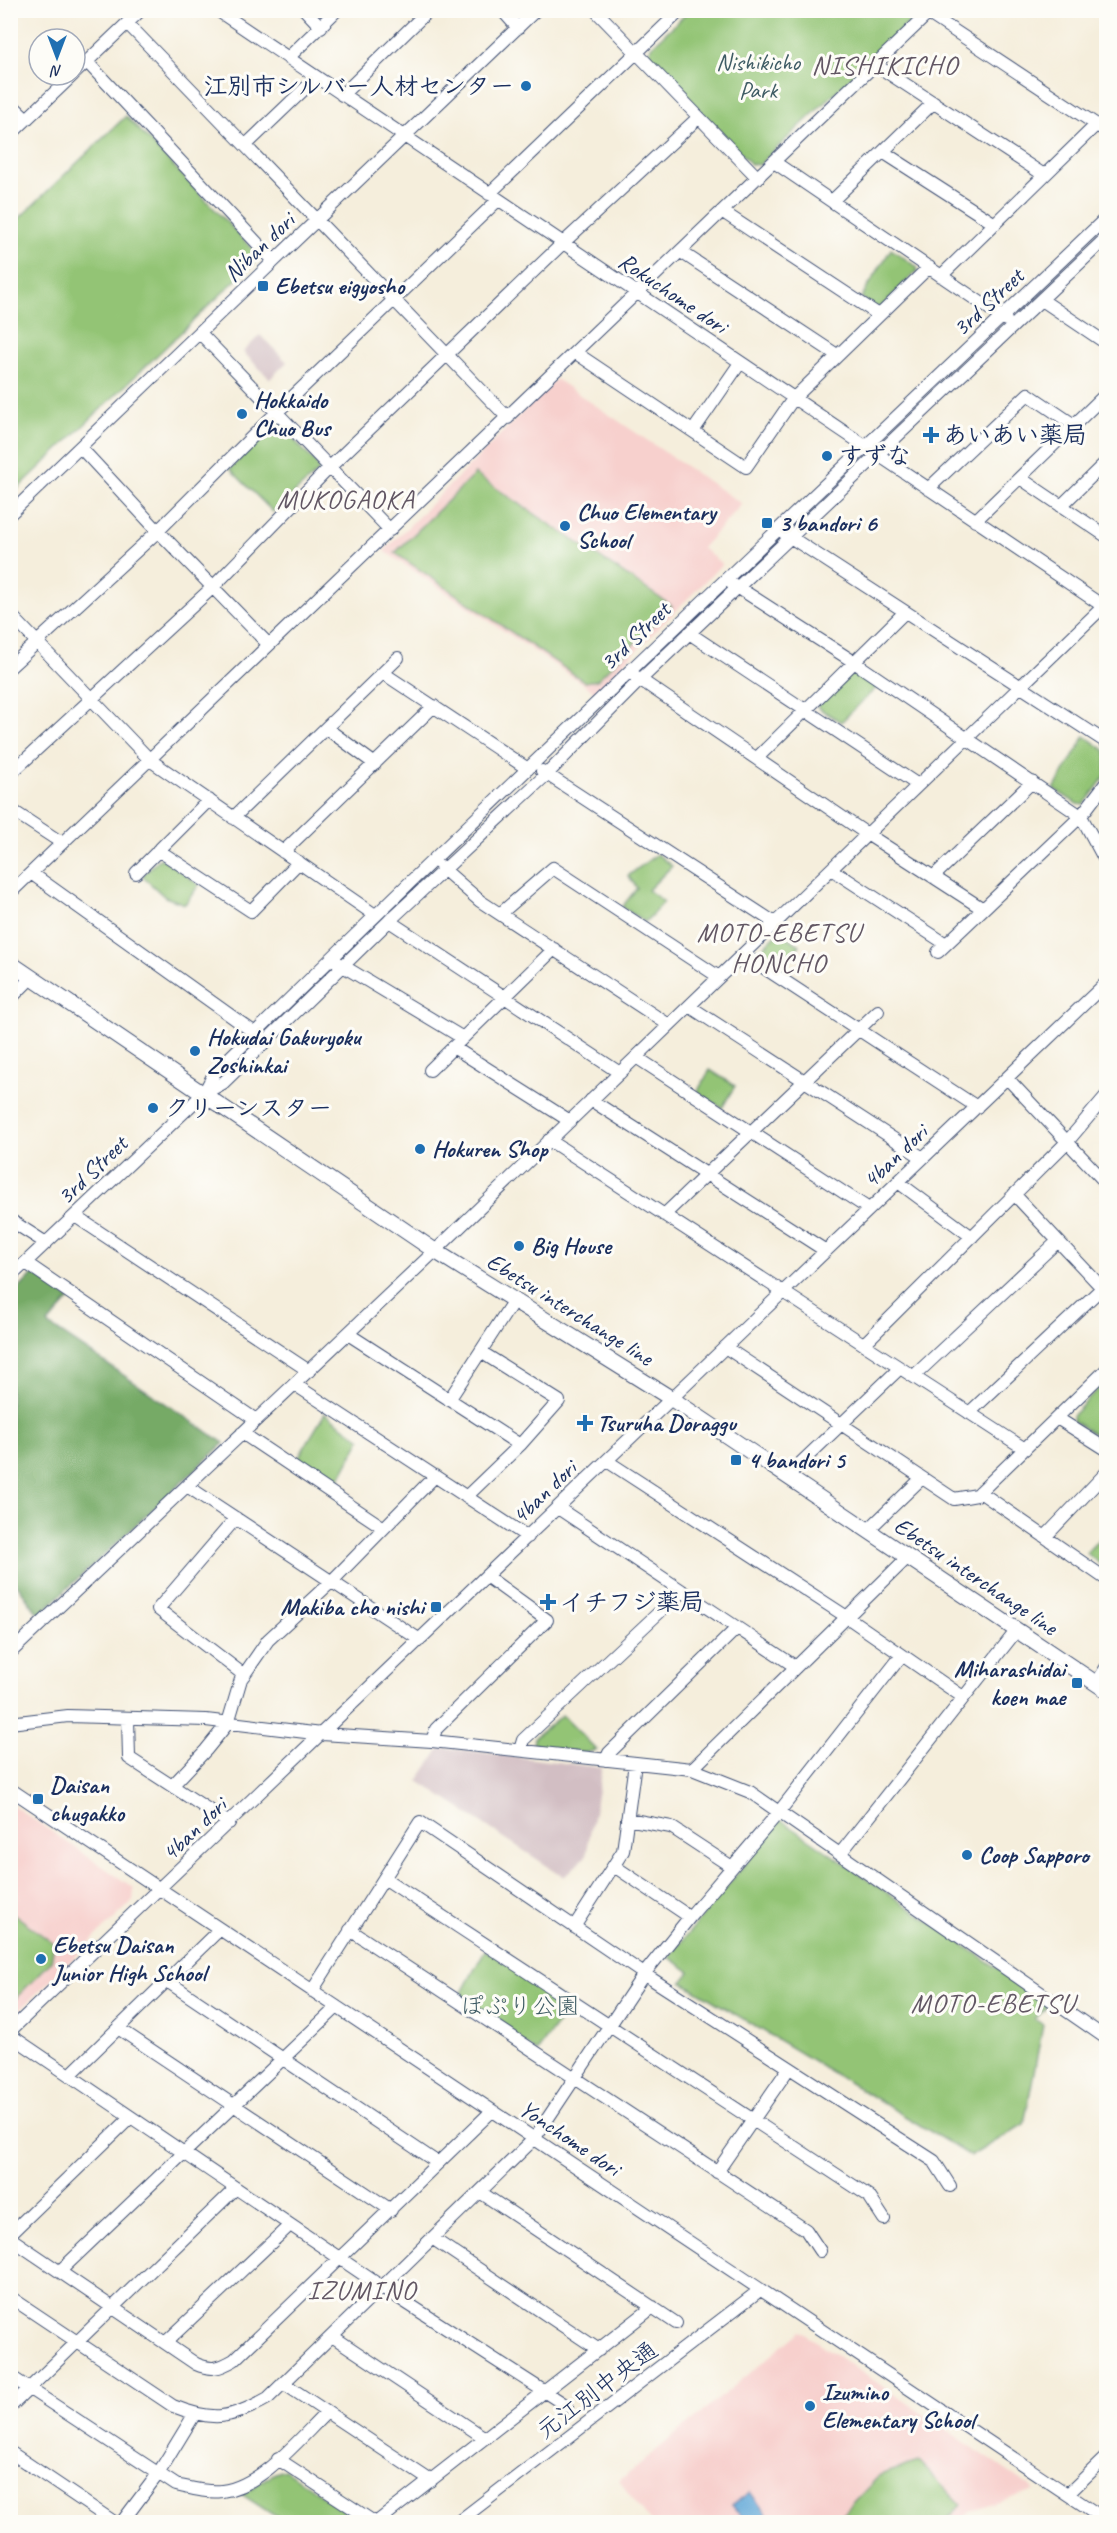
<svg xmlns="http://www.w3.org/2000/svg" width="1117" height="2533" viewBox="0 0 1117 2533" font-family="Caveat,'Klee One',sans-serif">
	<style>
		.built { fill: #f7d0cd }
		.industrial { fill: #d2bec3 }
		.green { fill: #93c474; stroke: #577a69; stroke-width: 1.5 }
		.forest { fill: #76aa66; stroke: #486c62; stroke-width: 1.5 }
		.water { fill: #62a8d8; stroke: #3e6c9b; stroke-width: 1.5 }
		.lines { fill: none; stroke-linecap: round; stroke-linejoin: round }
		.minor-casing { stroke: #3c4c71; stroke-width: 14 }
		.major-casing { stroke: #3c4c71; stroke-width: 17 }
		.minor { stroke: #fff; stroke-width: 12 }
		.major { stroke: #fff; stroke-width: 15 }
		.poi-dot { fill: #1f6fb2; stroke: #fdfcf7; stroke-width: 2 }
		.labels { text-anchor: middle; stroke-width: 6; stroke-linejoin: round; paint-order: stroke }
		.park-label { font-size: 24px; fill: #3f5c65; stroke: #fdfcf7 }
		.poi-label { font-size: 24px; font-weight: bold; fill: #1b2f5e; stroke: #fdfcf7; text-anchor: start }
		.street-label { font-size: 24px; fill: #1b2f5e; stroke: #fdfcf7 }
		.quarter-label { font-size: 27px; letter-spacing: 1.5px; fill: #625764; stroke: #fdfcf7 }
	</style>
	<rect width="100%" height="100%" fill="#fdfcf7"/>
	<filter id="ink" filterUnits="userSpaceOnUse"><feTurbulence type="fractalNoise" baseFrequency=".0167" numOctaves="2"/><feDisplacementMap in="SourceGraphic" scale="12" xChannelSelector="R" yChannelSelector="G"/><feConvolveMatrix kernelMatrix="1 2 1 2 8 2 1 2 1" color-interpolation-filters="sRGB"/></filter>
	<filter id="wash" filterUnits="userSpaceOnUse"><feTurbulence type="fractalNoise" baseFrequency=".008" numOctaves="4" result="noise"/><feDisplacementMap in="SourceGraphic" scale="24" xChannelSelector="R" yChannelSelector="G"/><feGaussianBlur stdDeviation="1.35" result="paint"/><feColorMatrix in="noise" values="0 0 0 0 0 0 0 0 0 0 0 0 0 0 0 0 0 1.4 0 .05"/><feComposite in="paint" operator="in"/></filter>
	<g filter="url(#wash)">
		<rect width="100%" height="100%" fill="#f5eedc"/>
		<path class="built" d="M556,379l186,125 -40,44 20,16 -127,128 -211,-141z
			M11,1804l123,84 -1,13 -122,117z
			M801,2331l234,159 -65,22 -10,10h-309l-32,-41z"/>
		<path class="industrial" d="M260,335l27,27 -17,17 -27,-27z
			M441,1747l161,21 -16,88 -22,21 -146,-96z"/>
		<path class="green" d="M689,11h232l-162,154 -8,-1 -103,-108 3,-9z
			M126,116l134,141 -249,238v-269z
			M891,249l26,18v4l-36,36h-6l-14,-9z
			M274,423h5l38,42 2,6 -46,41 -43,-43z
			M475,474l197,132 -75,74 -12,2 -190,-129z
			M850,671l7,1 21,14 -37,36 -23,-14v-5z
			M1085,736l21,15v24l-22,30 -7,-1 -23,-15z
			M657,854l15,12 -24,24 16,12 -19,20 -23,-15 15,-19 -9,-12z
			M159,859h4l36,26 -14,19 -20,-7 -23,-21z
			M779,932l21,13 -20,28 -21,-14v-8z
			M710,1070l25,16 -13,22 -25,-16z
			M1106,1381v61l-33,-21 -1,-5z
			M325,1413l36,26 -26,48 -40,-24z
			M1106,1532v37l-20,-16z
			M562,1715l35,35 -12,3 -52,-7 1,-8z
			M781,1820l269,184 -15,15 8,6 -19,99 -53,32 -289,-174 8,-10 -21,-15z
			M10,1911l44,33 -3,18 -40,41z
			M485,1950l86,55 -34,47 -78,-54z
			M919,2462l42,43 -16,17h-110l45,-47z
			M285,2470l75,52h-76l-43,-28c15,-6 30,-23 44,-24z"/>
		<path class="forest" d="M34,1273l36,26 -22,25 176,119 -185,172 -28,-39 -1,-252 7,-7 -6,-8 -1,-11z"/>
		<path class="water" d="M750,2492l22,30h-27l-13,-17z"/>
	</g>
	<g filter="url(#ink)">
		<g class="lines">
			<g class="minor-casing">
				<path id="minor" d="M217,10l889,598
					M305,10l16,17
					M502,10l16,18
					M595,10l163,168
					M929,14l177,117
					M127,23l381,395
					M288,58l49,-48
					M87,62l187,199
					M876,65l168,110
					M75,73l66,-63
					M342,95l87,-85
					M10,103l17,16
					M10,135l63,-60
					M246,145l70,-67
					M883,152l112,72
					M774,162l232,158
					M489,194l192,-184
					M832,201l102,-99
					M723,212l156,103
					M681,252l156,103
					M941,276l155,-151
					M1042,300l64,43
					M200,333l190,197
					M576,353l170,114 47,-68 136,-132
					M693,431l47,-68
					M80,447l78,84 111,114
					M1020,478l86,58
					M928,489l100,-95 46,31
					M1061,506l45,-44
					M10,514l526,-504
					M975,521l131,-127
					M784,533l322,209
					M731,583l123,79 227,154 25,46
					M10,614l140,146 225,155
					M689,633l229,152
					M10,667l148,-136 119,-119 221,-212
					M383,673l145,96
					M635,676l232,158 116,75
					M326,728l49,36
					M757,758l148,-146
					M542,771l233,152
					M10,774l203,-187 117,-120 233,-224 136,-126
					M10,809l52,34
					M233,818l165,-160
					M158,850l93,61 48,-49
					M283,852l151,-146
					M441,867l39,34 189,124
					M831,869l115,75
					M31,873l224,160
					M136,873l73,-73
					M933,877l99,-95
					M10,893l922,-883
					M500,914l53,-46 166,109
					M389,921l231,152
					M938,952l143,-136 25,-33
					M743,954l234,153
					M338,963l125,75
					M10,999l22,-22
					M689,1006l234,152
					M453,1047l117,74
					M636,1057l233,152
					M430,1070l124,-121
					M1007,1078l99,105
					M204,1093l11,-21c294,-288 593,-571 891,-854
					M591,1100l235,151
					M549,1140l476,309
					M898,1182l74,55
					M1014,1194l92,98
					M664,1215l214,-204
					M75,1216l234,155
					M10,1220l36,23
					M26,1263l230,157
					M10,1277l193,-183 20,-11 166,-162 158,-147 93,-94 466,-442
					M348,1334l172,111
					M864,1344l203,-202 39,-46
					M725,1347l229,152 23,-4 129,-125
					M914,1376l144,-135
					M294,1384l234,153
					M449,1400l65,-100
					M969,1413l133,-125
					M1057,1418l49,31
					M242,1433l142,95
					M607,1461l240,156 116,80
					M787,1476l113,-108
					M187,1486l233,154
					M980,1492l126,87
					M466,1497l54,-52 39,-44 -78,-49
					M558,1508l238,159
					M236,1518l-78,91 86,66
					M868,1530l54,-52
					M1045,1537l61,-64
					M10,1653l425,-402 671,-647
					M1096,1684l10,-16
					M128,1718l1,40 100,65
					M10,1723l58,-7 138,4 116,14 110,7 260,28 58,23 356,246
					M432,1741l4,-12 111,-109 -61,-44
					M520,1750l3,-10 159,-149
					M606,1760l3,-7 128,-125
					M692,1769l216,-212
					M172,1786l34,-36 22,-27 13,-44 27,-39 64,-59 103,-105
					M10,1789l1096,731
					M627,1819l44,8 61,40
					M840,1854l177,-224
					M614,1866l76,51
					M384,1878l485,318 15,23
					M574,1927l49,-76 12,-88
					M350,1930l456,300 14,21
					M167,1981l271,182
					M312,1991l108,-169 224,152 290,187 16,25
					M118,2028l273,182
					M10,2031l1096,-1048
					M10,2035l372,252 185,119
					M70,2075l149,-145
					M717,2172l72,-104
					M480,2192l196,131
					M10,2234l121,-117
					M10,2238l186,126c16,7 24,4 38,-4l258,-249
					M432,2238l167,112
					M60,2271l277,-264
					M10,2297l163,109c40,16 58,13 95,-8l266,-259 110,-165 49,-61 86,-101 123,-157
					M332,2336l153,102
					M165,2343l125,-118
					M10,2376l166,109c14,3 31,8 46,6 40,-5 77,-52 105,-79
					M283,2383l148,98
					M10,2407l226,-219
					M10,2452l104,70
					M278,2459l96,63
					M1068,2494l38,-37
					M122,2522l36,-48 36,-59
					M377,2522l276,-215
					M458,2522l302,-232"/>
			</g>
			<g class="major-casing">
				<path id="major" d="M10,963l425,288 237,148 434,291"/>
			</g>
			<use href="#minor" class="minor"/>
			<use href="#major" class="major"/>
		</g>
	</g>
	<g class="poi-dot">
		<circle cx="526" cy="86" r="6"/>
		<rect x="257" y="280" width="12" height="12" rx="3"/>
		<circle cx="242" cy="414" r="6"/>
		<path d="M928 426h6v6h6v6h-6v6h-6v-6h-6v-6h6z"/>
		<circle cx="827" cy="456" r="6"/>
		<rect x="761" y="517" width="12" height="12" rx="3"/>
		<circle cx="565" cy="526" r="6"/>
		<circle cx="195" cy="1051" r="6"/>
		<circle cx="153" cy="1108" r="6"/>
		<circle cx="420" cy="1149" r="6"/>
		<circle cx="519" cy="1246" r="6"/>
		<path d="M582 1414h6v6h6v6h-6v6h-6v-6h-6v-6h6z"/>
		<rect x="730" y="1454" width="12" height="12" rx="3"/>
		<path d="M545 1593h6v6h6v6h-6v6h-6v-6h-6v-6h6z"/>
		<rect x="430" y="1601" width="12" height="12" rx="3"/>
		<rect x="1071" y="1677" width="12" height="12" rx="3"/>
		<rect x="32" y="1793" width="12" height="12" rx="3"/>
		<circle cx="967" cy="1855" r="6"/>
		<circle cx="41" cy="1959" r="6"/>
		<circle cx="810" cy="2406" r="6"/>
	</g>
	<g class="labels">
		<g class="park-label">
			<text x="758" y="70">Nishikicho<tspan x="758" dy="28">Park</tspan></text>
			<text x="520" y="2014">ぽぷり公園</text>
		</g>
		<g class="poi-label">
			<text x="514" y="94" text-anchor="end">江別市シルバー人材センター</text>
			<text x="275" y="294">Ebetsu eigyosho</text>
			<text x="254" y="408">Hokkaido<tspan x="254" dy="28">Chuo Bus</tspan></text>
			<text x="943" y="443">あいあい薬局</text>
			<text x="839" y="464">すずな</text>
			<text x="577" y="520">Chuo Elementary<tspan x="577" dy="28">School</tspan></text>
			<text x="779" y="531">3 bandori 6</text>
			<text x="207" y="1045">Hokudai Gakuryoku<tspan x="207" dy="28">Zoshinkai</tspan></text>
			<text x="165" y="1116">クリーンスター</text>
			<text x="432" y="1157">Hokuren Shop</text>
			<text x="531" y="1254">Big House</text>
			<text x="597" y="1431">Tsuruha Doraggu</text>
			<text x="748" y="1468">4 bandori 5</text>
			<text x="560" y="1610">イチフジ薬局</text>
			<text x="424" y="1615" text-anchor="end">Makiba cho nishi</text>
			<text x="1065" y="1677" text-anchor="end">Miharashidai<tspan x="1065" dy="28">koen mae</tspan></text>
			<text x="50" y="1793">Daisan<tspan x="50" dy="28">chugakko</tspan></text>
			<text x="979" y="1863">Coop Sapporo</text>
			<text x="53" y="1953">Ebetsu Daisan<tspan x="53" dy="28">Junior High School</tspan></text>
			<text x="822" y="2400">Izumino<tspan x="822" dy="28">Elementary School</tspan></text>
		</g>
		<g class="street-label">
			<text transform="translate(259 247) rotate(-44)" y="8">Niban dori</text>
			<text transform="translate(673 293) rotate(34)" y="8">Rokuchome dori</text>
			<text transform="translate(988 302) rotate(-43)" y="8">3rd Street</text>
			<text transform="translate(635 636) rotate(-44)" y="8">3rd Street</text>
			<text transform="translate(895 1156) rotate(-44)" y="8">4ban dori</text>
			<text transform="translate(92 1170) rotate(-44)" y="8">3rd Street</text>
			<text transform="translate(570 1309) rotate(32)" y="8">Ebetsu interchange line</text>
			<text transform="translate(544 1492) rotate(-44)" y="8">4ban dori</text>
			<text transform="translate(976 1576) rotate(34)" y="8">Ebetsu interchange line</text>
			<text transform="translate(194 1829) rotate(-44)" y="8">4ban dori</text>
			<text transform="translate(570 2138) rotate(34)" y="8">Yonchome dori</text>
			<text transform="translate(597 2390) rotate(-37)" y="8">元江別中央通</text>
		</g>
		<g class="quarter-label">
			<text x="885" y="74">NISHIKICHO</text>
			<text x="346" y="508">MUKOGAOKA</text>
			<text x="779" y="941">MOTO-EBETSU<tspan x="779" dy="31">HONCHO</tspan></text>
			<text x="993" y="2012">MOTO-EBETSU</text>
			<text x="362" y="2299">IZUMINO</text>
		</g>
	</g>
	<rect width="1117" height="2533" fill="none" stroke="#fdfcf7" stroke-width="36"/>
	<g transform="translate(57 57) rotate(180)"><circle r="28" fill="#fdfcf7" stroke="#a3aaba" stroke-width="1.5"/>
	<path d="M0-4.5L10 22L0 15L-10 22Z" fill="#1f6fb2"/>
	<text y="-9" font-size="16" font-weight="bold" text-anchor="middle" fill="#1b2f5e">N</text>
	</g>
</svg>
